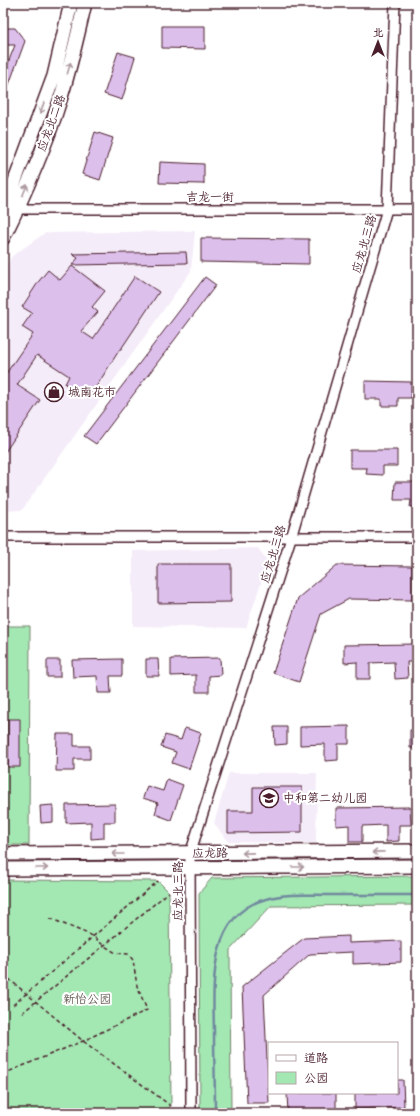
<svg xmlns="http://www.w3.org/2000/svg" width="420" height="1116" viewBox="0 0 420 1116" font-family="Mali,'LXGW WenKai TC',sans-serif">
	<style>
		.built { fill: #f5ecf9 }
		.green { fill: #a3e7b2; stroke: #76836e }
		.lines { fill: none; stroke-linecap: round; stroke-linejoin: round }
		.stream { stroke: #71899f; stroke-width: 2.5 }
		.building { fill: #ddbfec; stroke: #4a1f2b }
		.street-casing { stroke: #4a1f2b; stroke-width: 12 }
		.secondary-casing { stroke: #4a1f2b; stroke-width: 16 }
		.path { stroke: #4a1f2b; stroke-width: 1.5; stroke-dasharray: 4 3; stroke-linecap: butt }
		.street { stroke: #fff; stroke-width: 9 }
		.secondary { stroke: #fff; stroke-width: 13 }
		.oneway { stroke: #ae9aa0 }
		.labels { text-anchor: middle; stroke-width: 4; stroke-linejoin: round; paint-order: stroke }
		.street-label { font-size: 12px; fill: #4a1f2b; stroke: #fff }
		.poi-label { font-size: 12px; fill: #4a1f2b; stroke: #fff; text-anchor: start }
		.park-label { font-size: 12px; fill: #655b54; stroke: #fff }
	</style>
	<rect width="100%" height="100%" fill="#fff"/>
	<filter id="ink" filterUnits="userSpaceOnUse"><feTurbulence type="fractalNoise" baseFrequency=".025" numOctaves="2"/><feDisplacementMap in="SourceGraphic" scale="8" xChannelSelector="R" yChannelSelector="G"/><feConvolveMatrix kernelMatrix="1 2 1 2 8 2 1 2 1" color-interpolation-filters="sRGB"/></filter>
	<g filter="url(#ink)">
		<path class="built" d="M195,231l-4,40 -169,239 -19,1v-238l9,-17 33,-23z
			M258,548l10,14 -22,66 -113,-2v-75z
			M229,773h88l-1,70 -88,-1 -14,-19z"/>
		<path class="green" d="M3,626h27l-1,219h-26z
			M417,876v29l-146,1 -41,44 1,163h-25l-6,-5 -1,-215 13,-15z
			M3,880l155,1 11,11 2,214 -8,7h-160z"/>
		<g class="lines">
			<path class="stream" d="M215,1110c0,-27 -1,-53 -1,-79 -1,-46 -6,-117 52,-132 20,-6 42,-4 63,-4 29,0 59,0 88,0"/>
		</g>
		<path class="building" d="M162,26h43v23l-43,-1z
			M3,28h12l10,13 -21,57 -1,-22 12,-31h-12z
			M118,52l17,5 -13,43 -18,-6z
			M95,132l18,6 -13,42 -18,-6z
			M160,162l44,2v20l-45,-1z
			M201,238l108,1v25l-108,-2z
			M186,252l1,11 -115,2 6,-7 -6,-4z
			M72,266l33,25 -13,16 6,5 -17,19 12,8 42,-63 24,16 -38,57h-1l-31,49 -24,-14 4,-8 -32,-21 -20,30 23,15 -37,55v-77l30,-44 -11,-7 10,-14 -10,-6 17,-26 9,-11 12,10z
			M205,277l11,8 -120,159 -12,-8z
			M365,381l46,1v16h-13v8h-17v-7h-16z
			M350,450h47v16h-14v9l-17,-1 1,-6h-17z
			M395,482h22v25h-7l1,-7h-17z
			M158,564h73v38l-73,1z
			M337,565l75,1v34l-63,-1 -28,15 -22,68 -26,-9 25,-75z
			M417,644v18h-10l1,16 -13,1 -1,-17 -24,1v16h-13v-17l-13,1v-18z
			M220,658l1,17 -12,1v16h-13v-17l-25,1v-17z
			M122,659v17h-12l1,17h-13l-1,-17 -24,1 -1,-17z
			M146,659h12l1,17h-13z
			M47,660h13v17h-13z
			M8,719h12v48h-12z
			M349,726v18h-11v16l-13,1v-17l-25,1v-18z
			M274,727h13v17l-12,1z
			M185,728l16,5 -12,36 -17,-6 4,-11 -15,-5 4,-12 16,5z
			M410,730h7v18h-7z
			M57,734h17v12h16v13h-16v12h-18z
			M167,779l16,6 -12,35 -16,-6 3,-11 -15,-5 4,-12 16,5z
			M253,787h49v45l-74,1v-22h25z
			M115,804v18h-11v16l-13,1v-17l-25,1v-18z
			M53,805v17l-12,1 -1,-17z
			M410,807l1,18h-12v16l-13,1v-17l-24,1v16h-13v-17l-13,1v-18z
			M349,936v7l52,-2v21l-48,2v-12l-43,2 -46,41 5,108h-22l-5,-116 62,-49z
			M397,1080h6l1,27 -49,2v-16h42z
			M287,1093h49v19l-48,1z"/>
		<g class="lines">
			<g class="street-casing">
				<path id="street" d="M12,209h405
					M3,537h414
					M191,1113l-1,-259 101,-316 96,-329 8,-206"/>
			</g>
			<g class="secondary-casing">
				<path id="secondary" d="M3,213l51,-137 17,-73
					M3,238c21,-43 42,-89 56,-135 11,-33 18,-66 26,-100
					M3,854l414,-3
					M3,869l414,-3"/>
			</g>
			<path class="path" d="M3,974l80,67 88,65
				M13,1005l145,-124
				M22,1013l147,-121
				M3,1074l80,-33 64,-31 -10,-24 -4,-26 -5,-6 -12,-1 -13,-8 -10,-9 -44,-18"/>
			<use href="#street" class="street"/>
			<use href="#secondary" class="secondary"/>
		</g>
		<defs><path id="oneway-shaft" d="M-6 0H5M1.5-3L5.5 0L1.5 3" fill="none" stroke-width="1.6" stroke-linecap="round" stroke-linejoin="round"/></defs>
		<g class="oneway">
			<use href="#oneway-shaft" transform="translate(69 68) rotate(-74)"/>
			<use href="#oneway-shaft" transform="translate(42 108) rotate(110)"/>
			<use href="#oneway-shaft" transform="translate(25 190) rotate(-67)"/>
			<use href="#oneway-shaft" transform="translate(378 852) rotate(179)"/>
			<use href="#oneway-shaft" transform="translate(248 853) rotate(179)"/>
			<use href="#oneway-shaft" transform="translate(118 854) rotate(180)"/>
			<use href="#oneway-shaft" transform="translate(298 867)"/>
			<use href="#oneway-shaft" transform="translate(42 868)"/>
		</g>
	</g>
	<defs>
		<g id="shop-ring" transform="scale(1)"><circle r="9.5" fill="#fff" stroke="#4a1f2b" stroke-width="1.5"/><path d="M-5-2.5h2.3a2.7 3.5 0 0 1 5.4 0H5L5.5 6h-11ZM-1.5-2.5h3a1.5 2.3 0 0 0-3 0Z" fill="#4a1f2b"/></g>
		<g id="school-ring" transform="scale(1)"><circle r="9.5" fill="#fff" stroke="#4a1f2b" stroke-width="1.5"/><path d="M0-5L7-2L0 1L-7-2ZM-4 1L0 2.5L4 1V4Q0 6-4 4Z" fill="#4a1f2b"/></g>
	</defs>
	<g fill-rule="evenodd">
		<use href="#shop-ring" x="54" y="392"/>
		<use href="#school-ring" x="269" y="798"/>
	</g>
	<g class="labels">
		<g class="street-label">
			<text transform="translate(51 123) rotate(-70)" y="4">应龙北二路</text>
			<text x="210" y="201">吉龙一街</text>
			<text transform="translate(364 244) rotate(-74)" y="4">应龙北三路</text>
			<text transform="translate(273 554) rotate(-73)" y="4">应龙北三路</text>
			<text transform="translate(210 853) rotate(-1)" y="4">应龙路</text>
			<text transform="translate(178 891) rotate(-90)" y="4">应龙北三路</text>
		</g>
		<g class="poi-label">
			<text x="68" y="396">城南花市</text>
			<text x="283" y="802">中和第二幼儿园</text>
		</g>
		<g class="park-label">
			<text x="87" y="1003">新怡公园</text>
		</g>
	</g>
	<rect width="420" height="1116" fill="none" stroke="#fff" stroke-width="16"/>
	<rect x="8" y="8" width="404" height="1100" fill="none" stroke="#4a1f2b" stroke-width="1.5" filter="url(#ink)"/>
	<rect x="268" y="1042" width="130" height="52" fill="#ffffff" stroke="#b7a5aa"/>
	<rect x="276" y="1055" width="20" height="6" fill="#ffffff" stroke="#b7a5aa"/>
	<text x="304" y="1062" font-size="12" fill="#4a1f2b">道路</text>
	<rect x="276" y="1072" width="20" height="12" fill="#a3e7b2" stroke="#b7a5aa"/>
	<text x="304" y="1082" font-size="12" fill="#4a1f2b">公园</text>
	<g transform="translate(378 42)" stroke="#ffffff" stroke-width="3" paint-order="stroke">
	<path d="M0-3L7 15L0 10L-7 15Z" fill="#4a1f2b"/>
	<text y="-6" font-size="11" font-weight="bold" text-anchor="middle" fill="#4a1f2b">北</text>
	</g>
</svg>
